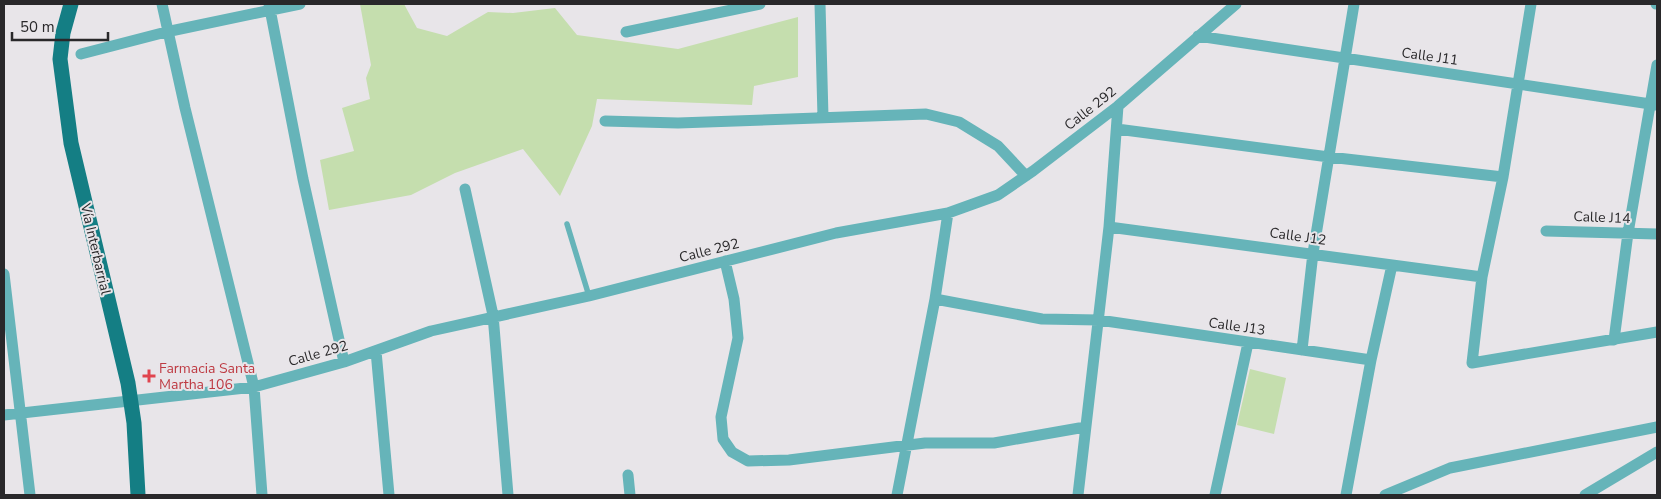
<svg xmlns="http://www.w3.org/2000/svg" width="1661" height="499" viewBox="0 0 1661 499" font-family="'Nunito Sans',sans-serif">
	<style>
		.green { fill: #c5deae }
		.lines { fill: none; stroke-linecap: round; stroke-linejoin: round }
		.lane { stroke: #66b4b9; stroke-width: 5.5 }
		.street { stroke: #66b4b9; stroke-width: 11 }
		.primary { stroke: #147e84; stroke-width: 15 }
		.health-dot { fill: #e0444e; stroke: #e8e5e9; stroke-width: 2 }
		.labels { text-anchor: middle; stroke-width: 4; stroke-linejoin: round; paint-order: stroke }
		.street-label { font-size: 14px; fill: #29282a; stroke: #e8e5e9 }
		.health-label { font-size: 14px; fill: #be3a42; stroke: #e8e5e9; text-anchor: start }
	</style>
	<rect width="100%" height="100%" fill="#e8e5e9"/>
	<path class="green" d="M360,4h44l13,24 30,8 41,-24 25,1 42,-5 22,27 101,14 120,-32v60l-44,9 -2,19 -155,-6 -5,27 -32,70 -37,-47 -68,24 -44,22 -82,15 -9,-50 34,-9 -12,-43 28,-9 -4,-21 5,-13z
		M1250,369l36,9 -12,56 -37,-9z"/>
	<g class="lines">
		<path class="lane" d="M567,224l22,72"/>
		<path class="street" d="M162,4l23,104 69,279 8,108
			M269,4l34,175 41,183
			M820,4l3,113
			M1531,4l-28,173 -21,100 -10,86 185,-31
			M1656,4h1
			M626,32l134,-28
			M1198,36l459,69
			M81,54l85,-22 134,-28
			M605,121l73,2 248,-9 33,8 39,24 28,30
			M1117,129l212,28 174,20
			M465,189l28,126 15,180
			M1109,227l373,50
			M1546,231l111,3
			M725,261l9,38 4,39 -17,79 2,22 9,13 16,9 41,-1 136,-17h69l91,-16
			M4,274l26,221
			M935,299l107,20 57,1 272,40
			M1614,340l14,-107 29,-168
			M1302,350l11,-97 41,-249
			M376,351l13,144
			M4,415l250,-28 90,-25 87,-31 158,-35 247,-63 112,-20 50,-18 35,-24 85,-65 118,-102
			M628,475l2,20
			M897,495l38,-196 13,-86
			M1078,495l31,-268 9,-121
			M1215,495l33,-152
			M1346,495l25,-135 21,-95
			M1385,495l65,-27 207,-41
			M1585,495l72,-43"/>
		<path class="primary" d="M71,4l-8,29 -3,26 11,84 57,240 6,40 4,72"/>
	</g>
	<path class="health-dot" d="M146.5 368.5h5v5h5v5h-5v5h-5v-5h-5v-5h5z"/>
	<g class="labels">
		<g class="street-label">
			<text transform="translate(1430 56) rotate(8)" y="5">Calle J11</text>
			<text transform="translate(1090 108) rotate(-38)" y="5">Calle 292</text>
			<text transform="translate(1602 217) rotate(2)" y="5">Calle J14</text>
			<text transform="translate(1298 236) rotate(8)" y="5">Calle J12</text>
			<text transform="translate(96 249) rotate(77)" y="5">Vía Interbarrial</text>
			<text transform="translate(709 250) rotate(-14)" y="5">Calle 292</text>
			<text transform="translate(1237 326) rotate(8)" y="5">Calle J13</text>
			<text transform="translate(318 353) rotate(-16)" y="5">Calle 292</text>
		</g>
		<g class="health-label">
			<text x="159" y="373">Farmacia Santa<tspan x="159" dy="16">Martha 106</tspan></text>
		</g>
	</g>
	<rect width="1661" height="499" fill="none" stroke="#29282a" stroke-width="10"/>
	<path d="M12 32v8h96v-8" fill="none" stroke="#29282a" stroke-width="2.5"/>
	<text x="20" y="32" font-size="15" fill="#29282a" stroke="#e8e5e9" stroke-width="4" paint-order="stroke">50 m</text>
</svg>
